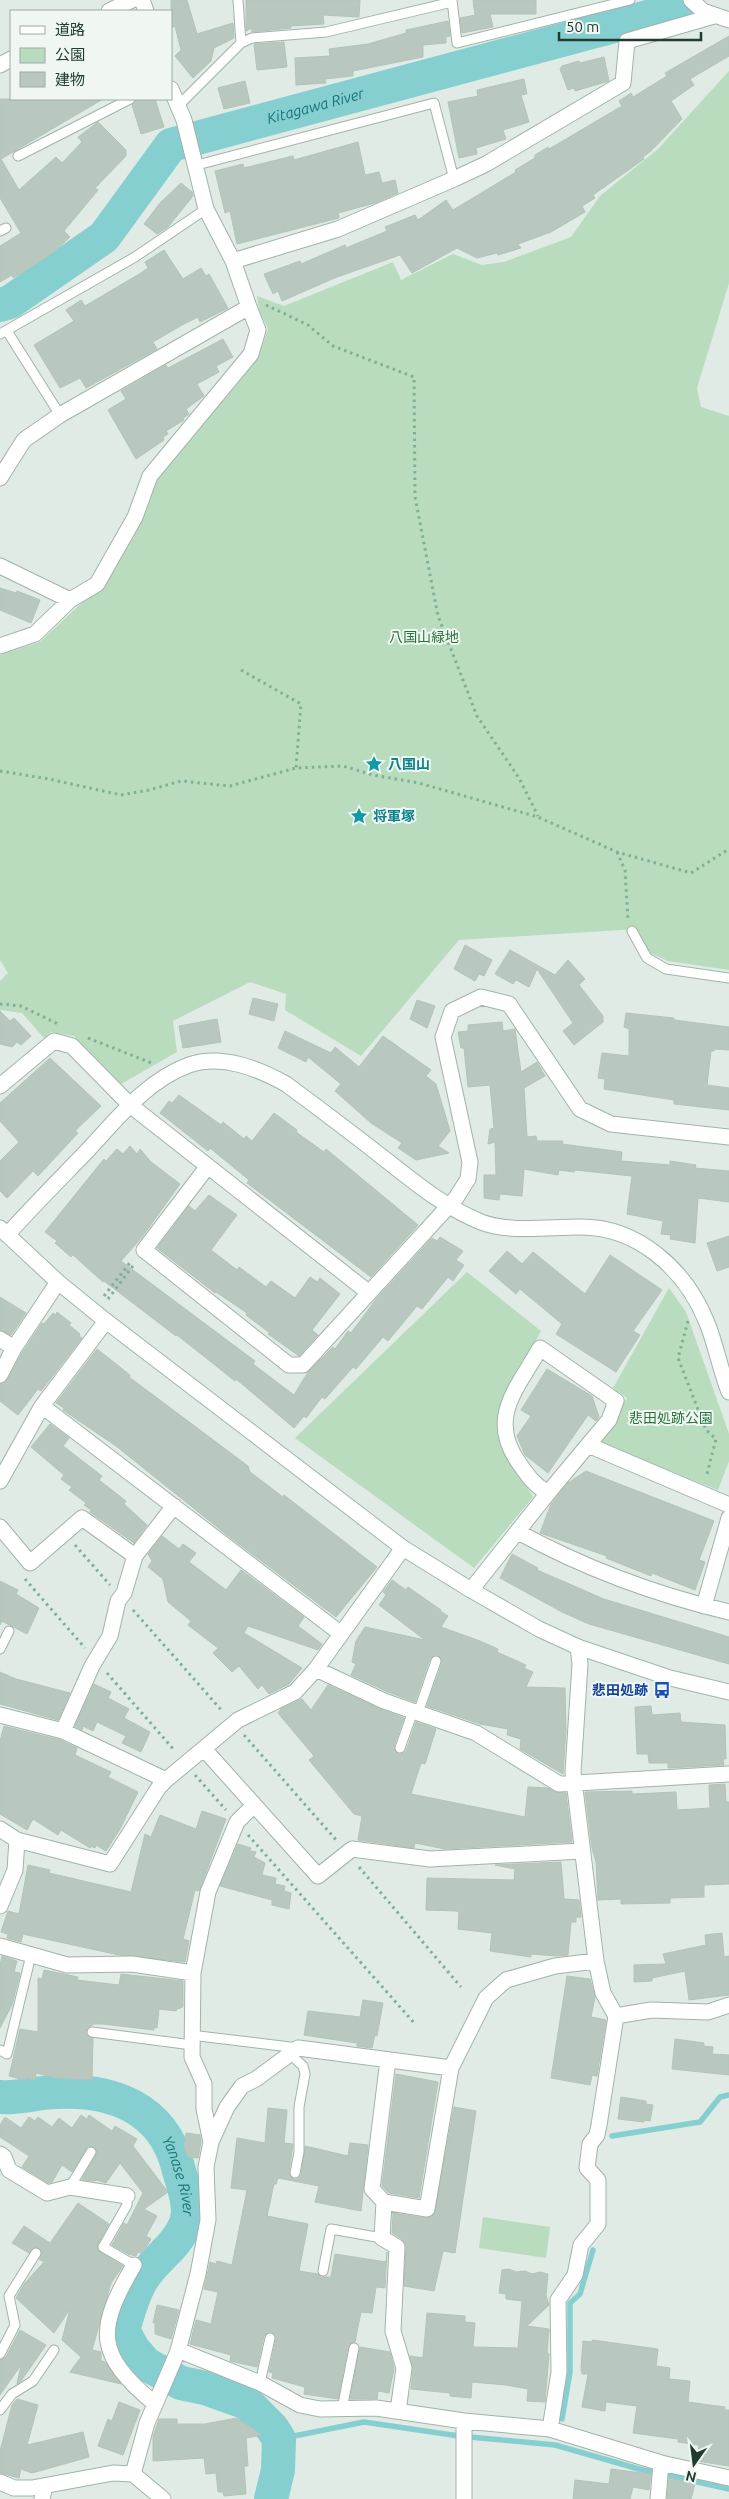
<svg xmlns="http://www.w3.org/2000/svg" width="729" height="2499" viewBox="0 0 729 2499" font-family="Ubuntu,'Noto Sans JP',sans-serif">
	<style>
		.green { fill: #b8dcbd }
		.lines { fill: none; stroke-linecap: round; stroke-linejoin: round }
		.stream { stroke: #86cfd1; stroke-width: 5.5 }
		.river { stroke: #86cfd1; stroke-width: 34 }
		.building { fill: #b8c8bf; stroke: #b2c4ba }
		.lane-casing { stroke: #a2b3aa; stroke-width: 11 }
		.street-casing { stroke: #a2b3aa; stroke-width: 17 }
		.secondary-casing { stroke: #9eb6aa; stroke-width: 17 }
		.path { stroke: #7faf99; stroke-width: 3; stroke-dasharray: 2.5 4; stroke-linecap: butt }
		.lane { stroke: #fff; stroke-width: 9 }
		.street { stroke: #fff; stroke-width: 15 }
		.secondary { stroke: #fff; stroke-width: 15 }
		.labels { text-anchor: middle; stroke-width: 4; stroke-linejoin: round; paint-order: stroke }
		.park-label { font-size: 14px; fill: #2a723c; stroke: #f0f7f2 }
		.culture-label { font-size: 14px; font-weight: bold; fill: #0d838f; stroke: #f0f7f2; text-anchor: start }
		.transit-label { font-size: 14px; font-weight: bold; fill: #164399; stroke: #f0f7f2; text-anchor: end }
		.water-label { font-size: 15px; font-style: italic; fill: #1a7477; stroke: #f0f7f2 }
	</style>
	<rect width="100%" height="100%" fill="#dfebe4"/>
	<path class="green" d="M729,71v212l-32,105 4,19 28,9v554l-61,-9 -20,-9 -11,-23 -178,11 -98,116 -76,-46 1,-16 -36,-12 -77,39 4,31 -56,32 -47,-48 -23,-4 -7,6 -22,-25 -22,-3v-29l8,-8 -8,-13v-305l40,-13 67,-63 42,-76 8,-23 102,-124 9,-27 -9,-19 -2,-14 27,10 109,-44 8,18 52,-26 29,11 22,-3 67,-25 29,-41 58,-47z
		M467,1272l74,59 -42,77v33l34,56 -59,71 -179,-130z
		M669,1288l17,24 43,122v27l-11,29 -118,-47 27,-45 -14,-10z
		M483,2217l67,10 -4,31 -67,-10z"/>
	<g class="lines">
		<path class="stream" d="M612,2136l88,-14 20,-25 9,-2
			M562,2419l8,-47v-69l10,-9 13,-44
			M279,2439l85,-17 95,14 96,9 84,24 90,20"/>
		<g class="river">
			<path id="s1" d="M0,305l10,-3 94,-65 67,-92 499,-134 16,-11"/>
			<path id="s2" d="M0,2097c18,2 39,-5 57,-5 55,-3 106,16 121,75 4,16 14,39 8,56 -10,26 -34,37 -46,60 -8,14 -12,31 -17,47l10,19 13,15 35,19 24,5 42,15 25,25 7,11 -1,31 -7,29"/>
		</g>
	</g>
	<path class="building" d="M171,0h16l10,34 36,-11 1,15 -20,10 -3,13 -18,17 -18,-22 6,-6 -6,-24 -4,2z
		M246,0h114l-1,17 -36,-2 1,9 -33,2v2l-39,4v-4l-6,3z
		M473,0h63v14h-46l3,13 -31,6 -2,-15 15,-3z
		M448,21l2,15 -4,1v6l-23,2v12l-70,14v5l-28,3 1,4 -30,2 -1,-27 35,-2 -1,-7 39,-5 38,-11v-3z
		M729,36v20l-39,23 4,6 -23,16 11,18 -31,32 -8,6 1,2 -51,36 2,3 -13,8 3,6 -34,20 -33,12 3,4 -23,7 -1,-2 -20,5 -20,-10 -45,25 -12,-18 -63,22 -55,24 -4,-10 -5,3 -9,-20 36,-13 1,3 44,-19 1,3 41,-17 -2,-4 30,-12 3,5 28,-20 7,10 63,-38 -1,-2 20,-12v-3l13,-8 1,2 73,-43 -3,-5 12,-8 2,4 34,-21 -2,-3z
		M284,42l3,25 -30,3 -3,-26z
		M604,57l5,24 -34,10 -1,-3 -6,2 -8,-21 2,-3 17,-5 1,2z
		M524,79l3,15 -6,1 8,27 -26,8 3,9 -30,9 1,6 -18,4 -11,-56 30,-6 -1,-6z
		M245,81l5,22 -26,6 -6,-21z
		M0,99h103l-102,60 18,31 37,-33 6,6 20,-21 -4,-5 20,-15 28,28v6l-31,32 3,2 -34,41 6,6 -15,14 -25,17 -17,10 -1,-3 -12,7v-36l21,-13 -21,-35z
		M136,99h19l9,28 -23,7 -9,-29z
		M358,142l7,33 14,-3 3,11 13,-3 3,13 -23,10 -37,10 1,5 -102,26 -7,-33 -5,2 -10,-42 28,-7 1,4 49,-12 1,4z
		M181,183l11,9 1,4 -25,31 -11,7 -13,-10 16,-21z
		M164,250l19,29 18,-11 5,8 3,-2 19,34 -28,14 -2,-5 -16,8 -29,17 4,7 -71,39 -6,-10 -20,10 -26,-43 40,-24 -8,-11 15,-10 4,6 56,-33 7,-5 -3,-6z
		M223,339l10,18 -17,9 3,6 -22,12 7,12 -18,13 3,5 -6,4 1,2 -18,11 2,3 -5,3 1,3 -28,19 -28,-49 18,-11 -5,-8 45,-26 2,3z
		M0,588l16,5 1,-2 23,9 -9,23 -31,-13z
		M465,945l27,15 -8,16 -5,-2 -4,7 -21,-12z
		M510,950l45,25 13,-15 17,19 -6,6 24,31v6l-29,23 -11,-14 10,-8 -36,-54 -8,18 -13,-7 -3,4 -18,-10z
		M253,998l25,6 -4,17 -25,-7z
		M417,1000l18,6 -8,22 -17,-9z
		M0,1011l10,10 4,-3 17,18 -10,9 -4,-3 -5,5 -12,-3z
		M626,1013l48,5v2l55,7v23l-15,-1v2h-3l-4,34 22,3v22l-55,-6v-4l-70,-11 1,-10 -7,-1 4,-25 27,3v-27l-5,-2z
		M217,1019l4,23 -38,6 -4,-22z
		M502,1022l1,9 12,-2 6,43 16,-10 8,14 -21,12 3,49 9,-1 1,5h26l-1,3 60,8 -1,9 49,4v-4l26,4 -1,3 34,3v31l-31,-4 -3,45 -25,-4 1,-4 -10,-1 2,-13 -36,-7 5,-38 -57,-6 -1,2 -15,-2 -1,5 -34,-6 -2,27 -22,-2 -1,6 -15,-2v-23h12l-1,-33 -7,2 2,-15 4,-1 -4,-43 -22,2 -4,-39h-3l-3,-16 10,-1v-6z
		M285,1031l46,22 4,-6 24,20 24,-31 48,34 -5,6 10,8 14,47 -12,15 11,7 -33,7 -18,-12 4,-5 -31,-20 -36,-32 6,-7 -33,-27 -2,5 -28,-14z
		M50,1058l51,48 -26,25 3,2 -40,43 -5,-5 -26,27 -7,-7v-30l19,-19 -19,-21v-18z
		M179,1095l42,30 2,-3 21,17 2,-3 6,5 22,-28 23,17 -1,2 28,20 2,-3 92,76 -47,52 -124,-94 2,-3 -39,-32 -2,3 -48,-38 9,-12 3,2z
		M130,1146l7,8 3,-5 11,13 29,22 -38,53 -21,24 134,100 -2,3 41,31 14,-23 25,-25 2,2 13,-18 3,2 26,-35 55,-60 5,3 3,-4 23,14 -7,9 8,5 -11,16 -5,-4 -26,32 -5,-3 -29,35 -5,-4 -27,32 -3,-2 -28,32 -3,-2 -16,21 -2,-2 -10,12 -58,-49 -1,2 -58,-46 -1,1 -72,-55 -1,1 -30,-27 -2,2 -16,-14 2,-2 -12,-9 59,-73 2,2 11,-12 6,5z
		M209,1195l28,20 -26,35 26,20 2,-3 27,20 5,-6 24,17 15,-21 7,5 3,-4 20,16 -28,36 6,5 -19,21 -31,-22 2,-1 -24,-18 1,-2 -31,-21 -1,1 -58,-45 32,-42 6,5z
		M729,1236v31l-12,4 -10,-28z
		M507,1251l15,13 11,-12 52,42 25,-39 52,35 -29,41 7,4 -24,37 -60,-38 6,-10 -42,-35 -4,5 -27,-23z
		M0,1297l26,16 -15,22 -11,-5z
		M57,1312l14,11 -2,2 11,9 -1,2 3,2 -41,53 -3,-2 -20,26 -18,-14v-17l8,-5 14,-26 20,-30 2,1 9,-11 3,2z
		M97,1349l33,26 -1,2 119,89 2,6 33,25 1,-2 93,72 -41,50 -109,-82 -111,-89 -53,-36 1,-2 -8,-5z
		M547,1369l45,27 7,21 -3,4 -8,-6 -40,58 -23,-18 -8,-19 14,-20 -10,-6z
		M50,1424l19,14 -6,8 39,30 -3,4 27,21 -2,3 23,21 -13,18 -44,-31 1,-2 -7,-5 2,-2 -17,-13 3,-3 -11,-8 3,-4 -33,-28z
		M586,1471l128,50 -15,39 6,2 -10,28 -43,-17 -1,3 -45,-18 1,-2 -67,-23 11,-29 17,-21z
		M162,1536l17,13 4,-5 13,9 -7,9 37,28 15,-20 63,47 -6,9 24,18 -4,6 -70,-24 -4,7 58,35 -13,16 -20,10 -7,-9 -4,4 -19,-23 -7,6 -19,-19 5,-5 -30,-23 3,-4 -23,-19 -5,-23 -15,-12 4,-6 -4,-7z
		M512,1554l26,14 -1,2 67,29 125,38v27l-140,-40 -27,-12 -62,-34z
		M392,1580l14,10 2,-3 33,23 -1,1 8,5 -7,11 39,14 18,8 -1,3 29,13 -2,3 9,4 -7,15 39,1 1,41 -3,45 -43,-25 1,-10 -14,-4 1,-6 -28,-5 -53,-18 15,-43 -4,-8h-4l-4,4 -15,43 -27,-10 -37,-17 5,-11 -4,-2 4,-21 9,-14 60,13 -46,-35 7,-10 -3,-3z
		M0,1581l18,9 -2,4 23,14 -12,26 -25,-13 -2,4z
		M0,1672l16,7 54,14 -12,27 -58,-16z
		M94,1684l17,8 -3,6 21,11 -5,9 26,14 -9,20 -19,-9 4,-7 -29,-14 -4,9 -10,-5 -1,4 -7,-4z
		M328,1685l52,24 24,9 -10,28 3,8h5l4,-3 10,-29 20,7 -11,35 -4,-1 -10,31 114,23 3,-30 20,1 7,4 11,1 6,49 -127,7 -30,-6 -1,5 -56,-8 4,-24 -8,-2 -45,-54 5,-4 -36,-43 3,-4 21,-10 9,11z
		M651,1706l1,9 28,-2 1,9 44,3 1,34h-3l1,6 -56,3v-5h-19l-1,-9h-11l-2,-47z
		M4,1726l56,14 17,8 -2,7 36,17 -3,5 30,15 -18,37 -14,22 -10,-6 -1,3 -4,-2 -1,2 -29,-18 -3,5 -25,-16 -6,11 -27,-16v-73z
		M725,1784l1,18h3v82l-25,1v12l-34,1v5l-49,1v-5l-23,1 -2,-38 -4,-14 -7,-56 47,-1v3l44,-2 1,18 33,-2 -1,-23z
		M202,1811l24,8 -27,72 -4,-1 -12,49 6,2 -4,21 -66,-7 -96,-21 -2,8 -14,-4 1,-4 -7,-2 7,-21 11,3 9,-49 22,5 -1,3 82,19 14,-58 6,3 9,-22 36,14z
		M238,1844l13,4 -1,3 6,1 -2,5 11,6 -3,12 14,3 -1,6 10,2 -1,5 7,2 -2,16 -17,-4v-5l-52,-14z
		M561,1862l3,37 15,1 2,17h-5v5h-5l-3,33 -11,1 -26,-2v3l-41,-6 2,-18 -34,-4 1,-16 -2,-2 -31,-1 1,-32 87,2 1,-11 -20,-4z
		M722,1933l2,24 5,-1v39l-40,5 -4,-29 -33,7v3l-18,1v-17l32,-1 -3,-10 43,-9 -1,-10z
		M2,1956l15,5 -3,11 6,1 -8,32 -12,23v-63z
		M44,1970l34,7 -1,3 42,5 2,-11 62,7v26l-6,2 -1,2 -17,-2 -2,19 -3,-1v3l-51,-6h-9l-7,4 -1,7 7,3 -1,42 -37,-2 -19,-5 -1,7 -10,-2v2l-16,-4 11,-47 18,3v-54l4,1z
		M567,1976l23,3 5,18 -4,20 15,3 -9,56 -5,-1 -2,10 -39,-7z
		M363,2000l20,3 -6,33 -2,-1 -3,13 -15,-2v-3l-53,-8 4,-24 52,6z
		M675,2039l29,4v3l9,1 -1,7 17,1v20l-57,-6z
		M396,2074l42,8 -19,116 -30,-5 -7,-7z
		M621,2097l25,4v3l7,1 -3,16 -6,-1v2l-26,-3z
		M454,2107l22,4 -21,142 -12,-2 -9,40 -30,-5 2,-39 -4,-8 -10,-6 1,-20 32,5 9,-3z
		M268,2108l19,2 -3,33 9,1 -4,28 4,7h5l3,-4 4,-29 43,10 2,-13 18,2 -7,66 -46,-9 4,-16 -41,-8 -2,6h-2l-7,32 41,8 -9,47 19,3 3,3h10l4,-23 51,8 1,-10 -2,36 -9,-1 -4,26 -11,-1 -6,30 -7,5 -10,52 -34,-5 1,-7 -33,-9 1,-5 -4,-1 7,-33 -4,-7h-4l-4,4 -7,31 -27,-6 1,-6 -41,-11 6,-24 15,4 7,-32 -14,-3 6,-27 6,2 1,-3 15,4 15,-75 -16,-2 6,-50 28,5z
		M81,2115l6,4 2,-4 23,16 3,-5 22,13 -4,7 35,46 -24,17 13,7 -11,20 5,3 -9,15 -4,-2 -2,4 -8,-2 -16,-9 12,-22 3,2 16,-32 -23,-30 -14,20 -10,-3 -1,1 -11,-1 -2,-1 15,-26 -2,-6 -7,-1 -16,26 -10,-7 -10,17 -4,1 -26,-16 7,-11 -29,-19v-12l5,-8 16,11 8,-11 6,4 3,-4 14,10 7,-9 13,10z
		M186,2133l14,2 1,7 -3,16 -10,-1 -4,-10z
		M78,2203l31,21 -11,20 -1,6 26,16 -12,17 -19,67 9,2v9l4,1 16,22 -51,-12 11,-15 -19,-17 8,-31 -16,24 -38,-35 8,-14 20,-22 -5,-3 3,-6 -3,-5 -5,-1 -5,6 -17,-10 12,-17 26,17z
		M509,2269l7,3 9,-1 7,3 8,-2 8,2 -2,21 3,10 -22,21 22,3 -2,24 2,1 -4,48 -18,-1 1,-12 -22,-4 -34,-3 -1,16 -21,-2v-3l-39,-4 2,-20 -3,-13 13,2 4,-45 38,3v6l10,1 -2,24 45,1 4,-47 -16,-2v-5l-7,-1 3,-23z
		M157,2305l22,5 -8,29 -16,-5v-11h-2z
		M20,2330l26,15 -25,36 -4,3 4,-19 -21,30v-35l6,-3z
		M592,2340l66,9 -2,17 14,2 -1,11 21,2 -2,21 37,5v3h4v56l-32,-5 2,-16 -21,-3v-3l-45,-6 4,-27 -31,-4 -1,9 -23,-4 6,-33h-6l-1,-6 2,-27 9,1z
		M360,2347l30,5 4,17 -5,24 -11,-2 -1,8h-27z
		M17,2399l21,6 -11,40 56,-13 6,25 -57,16 -11,-4 -2,9 -19,-5v-22l12,-46z
		M119,2402l21,8 -17,45 -25,-9 10,-27 4,2z
		M237,2418l25,17 -16,3 2,28h-4l2,28 -22,2 -1,-4h-5l-2,-19 -10,1 -2,-16 -51,3v-24l6,-18h18v5h28z
		M611,2469l40,5 -2,16 -16,-3 -3,12h-57l2,-19 34,4z
		M669,2478l26,6 -4,15h-24z"/>
	<g class="lines">
		<g class="lane-casing">
			<path id="lane" d="M452,0l5,43 173,-43
				M241,43l11,-5 74,-6 126,-30
				M179,105l62,-62 -3,-43
				M18,156l112,-57
				M197,165l237,-62 20,76
				M0,231l6,-3
				M7,331l53,84
				M0,334l135,-77 71,-48
				M632,931l15,27 19,11 63,9
				M0,1649l9,-18
				M418,1713l18,-52
				M400,1748l13,-37
				M92,2032l100,13
				M191,2035l107,13
				M0,2050l7,4 24,-99
				M290,2054l13,12 2,8 -6,33v45l-4,21
				M70,2187l21,-35
				M127,2196v9l-24,42 31,18
				M323,2271l8,-42 51,9
				M0,2354l15,-29 -6,-29 27,-43
				M260,2383l10,-45
				M342,2409l12,-61
				M0,2410l12,-16 21,-13 21,-31"/>
		</g>
		<g class="street-casing">
			<path id="street" d="M142,0l4,11
				M691,0l12,11 26,9
				M109,11l23,-11
				M0,65l11,-6
				M233,261l105,-32 116,-50 32,-15 137,-81 4,-42 87,-25
				M0,478l24,-38 36,-25 189,-108 -16,-46 -27,-52 -22,-89 -13,-31
				M0,566l70,34
				M0,646l35,-12 35,-34 27,-16 38,-67 15,-41 101,-122 7,-24 -9,-23
				M0,1086l54,-45 18,5 58,59 238,187
				M208,1166l-64,84 145,115h14l153,-167 12,-19 2,-17 -27,-125 9,-26 29,-14 28,7 71,105 31,15 118,13
				M0,1339l14,9
				M0,1375l14,-27 44,-66
				M42,1406l298,227
				M0,1481l42,-75 64,-85
				M548,1493c-14,-8 -20,-17 -29,-30 -32,-45 -2,-74 21,-115l76,53 -7,19 -21,25
				M0,1527l30,36 52,-45 53,38
				M518,1532c68,37 135,62 211,80
				M471,1590l77,-97 40,-48 141,60
				M704,1606l25,-88
				M316,1669l68,32 92,32 83,51 170,-10
				M0,1715l63,16 103,49
				M63,1731l29,-65 18,-30 8,-35 6,-8 11,-37 39,-50
				M204,1749l114,127 34,-27 78,10 152,-8
				M0,1829l17,11 93,24 49,-77 7,-7 72,-60 57,-28 21,-23 87,-121
				M0,1906l15,-36 2,-30
				M0,1946l67,19 65,-1 61,9
				M616,2016l35,-6 57,2 21,-7
				M388,2060l-16,129 12,13 -2,36 15,9 -4,84 11,37 -6,43
				M211,2142l-7,-33v-25l-12,-27 1,-84 15,-81 29,-70 16,-16
				M0,2154l4,3 5,13 38,23 23,-6 57,9
				M384,2202l43,7 24,-141 35,-70 20,-18 49,-14 41,-5
				M134,2265c-38,65 -39,89 21,139
				M178,2350l82,33 40,22 20,4 56,-1 88,13 86,8 111,34 68,15
				M550,2429l9,-57 -1,-72 17,-25 6,-30 17,-21v-44l-11,-12 3,-24 7,-9 2,-10 17,-109 -13,-23 -7,-32 -23,-189 7,-108 -2,-17
				M133,2474l14,-51 31,-72 20,-77 10,-54 -2,-53 5,-25 16,-35 15,-21 14,-7 42,-31 153,20
				M42,2499l3,-13
				M464,2499v-78
				M658,2499l3,-36"/>
		</g>
		<g class="secondary-casing">
			<path id="secondary" d="M0,1228l58,54 48,39 297,227 68,42 68,39 39,18 92,31 59,14
				M7,1235c26,-29 54,-57 81,-85 29,-31 59,-70 101,-85 33,-11 68,3 97,19 34,25 67,50 100,76 31,24 58,47 95,62 28,11 68,5 98,5 59,-1 107,43 128,96 9,22 13,46 22,69
				M0,2482l14,6h18l81,-15 20,1 30,25"/>
		</g>
		<path class="path" d="M266,305l42,20 25,21 81,31 1,120 23,119 39,100 42,62 19,38
			M241,670l60,34 -5,64
			M0,771l49,8 72,16 28,-5 32,-9 49,5 66,-18 47,-2 30,9 46,8 119,34 79,35 74,21 38,-24
			M617,852l8,18 3,50
			M0,1004l21,2 37,18
			M88,1038l66,26
			M104,1296l28,-36
			M108,1299l27,-36
			M688,1321l-10,37 28,72 10,9 -9,35 2,3
			M75,1545l35,40
			M25,1579l60,69
			M133,1610l90,102
			M107,1673l68,78
			M244,1735l93,106
			M195,1775l31,35
			M248,1835l168,190
			M359,1867l102,120"/>
		<use href="#lane" class="lane"/>
		<use href="#street" class="street"/>
		<use href="#secondary" class="secondary"/>
	</g>
	<defs>
		<g id="sight-bare" transform="scale(1.35)"><path d="M0-6L1.8-2.2L6-1.7L2.9 1.2L3.7 5.4L0 3.3L-3.7 5.4L-2.9 1.2L-6-1.7L-1.8-2.2Z" fill="#0f9aa8" stroke="#f0f7f2" stroke-width="2.5" paint-order="stroke"/></g>
		<g id="bus-bare" transform="scale(1.35)"><path d="M-5-6H5V4H4V6H2V4H-2V6H-4V4H-5ZM-3.5-4V0h7V-4ZM-3.5 1.2v1.5H-2V1.2ZM2 1.2v1.5H3.5V1.2Z" fill="#1a4fb4" stroke="#f0f7f2" stroke-width="2.5" paint-order="stroke"/></g>
	</defs>
	<g fill-rule="evenodd">
		<use href="#sight-bare" x="374" y="764"/>
		<use href="#sight-bare" x="359" y="816"/>
		<use href="#bus-bare" x="662" y="1690"/>
	</g>
	<g class="labels">
		<g class="park-label">
			<text x="424" y="642">八国山緑地</text>
			<text x="671" y="1423">悲田処跡公園</text>
		</g>
		<g class="culture-label">
			<text x="388" y="769">八国山</text>
			<text x="373" y="821">将軍塚</text>
		</g>
		<g class="transit-label">
			<text x="648" y="1695">悲田処跡</text>
		</g>
		<g class="water-label">
			<text dy="5" stroke="none"><textPath href="#s1" startOffset="388">Kitagawa River</textPath></text>
			<text dy="5" stroke="none"><textPath href="#s2" startOffset="222">Yanase River</textPath></text>
		</g>
	</g>
	<rect x="10" y="10" width="162" height="90" fill="#f0f7f2" stroke="#9daca4"/>
	<rect x="20" y="26" width="25" height="8" fill="#ffffff" stroke="#9daca4"/>
	<text x="55" y="35" font-size="15" fill="#203b30">道路</text>
	<rect x="20" y="48" width="25" height="15" fill="#b8dcbd" stroke="#9daca4"/>
	<text x="55" y="60" font-size="15" fill="#203b30">公園</text>
	<rect x="20" y="72" width="25" height="15" fill="#b8c8bf" stroke="#9daca4"/>
	<text x="55" y="85" font-size="15" fill="#203b30">建物</text>
	<g transform="translate(694 2464) rotate(194)" stroke="#f0f7f2" stroke-width="4" paint-order="stroke">
	<path d="M0-4L9 19L0 12L-9 19Z" fill="#203b30"/>
	<text y="-8" font-size="14" font-weight="bold" text-anchor="middle" fill="#203b30">N</text>
	</g>
	<path d="M559 32v8h142v-8" fill="none" stroke="#203b30" stroke-width="2.5"/>
	<text x="566" y="32" font-size="15" fill="#203b30" stroke="#f0f7f2" stroke-width="4" paint-order="stroke">50 m</text>
</svg>
